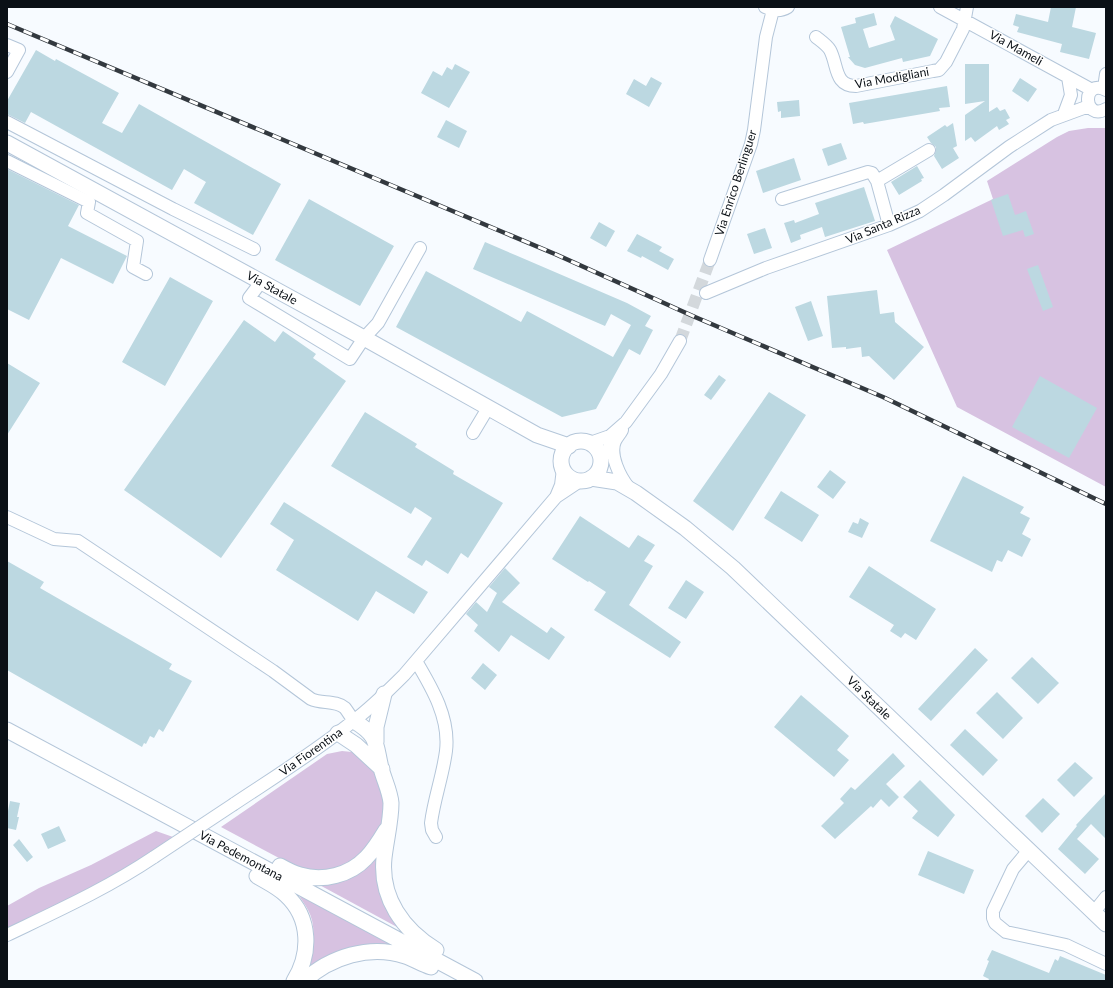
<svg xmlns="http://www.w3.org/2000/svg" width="1113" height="988" viewBox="0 0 1113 988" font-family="Lato,sans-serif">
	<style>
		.green { fill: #d7c2e1 }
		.building { fill: #bcd8e1 }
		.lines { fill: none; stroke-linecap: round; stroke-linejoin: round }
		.minor-tunnel { stroke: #d3d8dc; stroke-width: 12; stroke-dasharray: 12 6; stroke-linecap: butt }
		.minor-casing { stroke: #b4c6d9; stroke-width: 14 }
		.major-casing { stroke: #b4c6d9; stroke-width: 17 }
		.minor { stroke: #fff; stroke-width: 12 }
		.major { stroke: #fff; stroke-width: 15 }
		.rail-casing { stroke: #33393f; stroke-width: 4.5 }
		.rail { stroke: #fff; stroke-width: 3; stroke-dasharray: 9; stroke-linecap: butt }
		.minor-bridge-casing { stroke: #b4c6d9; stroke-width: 14; stroke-linecap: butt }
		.minor-bridge { stroke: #fff; stroke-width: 12 }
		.labels { text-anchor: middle; stroke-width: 3; stroke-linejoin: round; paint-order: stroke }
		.street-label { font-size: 12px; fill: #0a1016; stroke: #fff }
	</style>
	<rect width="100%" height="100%" fill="#f7fbff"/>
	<path class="green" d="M1088,128h18v359l-149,-80 -70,-157 106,-51 -6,-18 70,-44 12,-6z
		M342,751l10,1 12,6 10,12 10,32 -3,24 -11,18 -23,21 -21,5h-15l-17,-4 -73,-39 106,-73z
		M156,831l17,6 -63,43 -103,50v-24l32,-18 52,-23z
		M379,850l29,83 -94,-51z
		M298,894l95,52 -49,4 -16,6 -20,13c4,-19 10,-41 0,-59 -3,-6 -7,-11 -10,-16z"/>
	<path class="building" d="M1051,7h25l-4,20 24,6 -7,26 -29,-7 2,-8 -45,-12 2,-5 -6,-2 3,-11 32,8z
		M874,13l3,12 -14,4 6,19 26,-8 -5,-14 5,-10 43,23 -8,17 -27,6 -1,-4 -37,10 -10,-3 -7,-8h2l-9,-30 15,-4 -1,-5z
		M36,50l19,11 1,-2 63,34 -17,30 20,10 17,-29 142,80 -28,51 -59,-32 12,-21 -22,-13 -12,21 -141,-78 -6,11 -18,-9v-13z
		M455,64l15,8 -21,36 -28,-15 12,-22 9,5 5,-9 5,3z
		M965,64h24v48l8,-5 3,4 5,-2 5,9 -4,2 3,4 -10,6 -2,-4 -22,16 -4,-5 -6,4v-26l20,-14 -20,3z
		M651,77l11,6 -13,24 -23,-13 8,-15 12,7z
		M1020,78l17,11 -9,13 -16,-11z
		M947,86l3,21 -11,1 1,3 -35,6 -41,7 -1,-2 -10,2 -4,-21z
		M799,100l1,16 -19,2v-7l-3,1 -1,-10z
		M446,120l21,11 -8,17 -22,-11z
		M953,123l4,23 -4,2 6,10 -17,11 -8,-13 2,-6v-3l-5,-4 -4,-6 18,-12 2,2z
		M841,143l6,16 -19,7 -6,-17z
		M794,158l7,22 -38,13 -7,-22z
		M917,166l7,12 -3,1 1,2 -23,14 -8,-13z
		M7,169l72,36 -11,21 59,30 -14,28 -52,-26 -32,62 -22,-11z
		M864,187l11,34 -50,16 -3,-10 -22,8 1,4 -10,4 -7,-20 10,-3 1,3 24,-9 -4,-11z
		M1008,194l7,21 11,-4 8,23 -9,3 -2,-7 -20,6 -12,-36z
		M309,199l85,47 -34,60 -85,-46z
		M599,222l16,9 -9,16 -16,-9z
		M765,228l7,20 -18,6 -7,-20z
		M637,234l25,13 -3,4 15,8 -6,11 -26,-14 -1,2 -14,-7z
		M485,242l142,61 24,13 -6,10 8,4 -13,25 -11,-6 -33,60 -34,8 -166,-90 30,-56 95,51 6,-11 86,46 18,-32 -20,-11 -6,12 -132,-57z
		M1038,265l15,42 -10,4 -16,-42z
		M170,277l43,24 -48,85 -43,-24z
		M877,290l3,24 14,-2 1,10 29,25 -30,33 -25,-24 -7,1 -1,-10 -15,2v-2l-14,1 -5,-52z
		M811,301l12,35 -15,5 -13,-34z
		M244,320l31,22 8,-11 33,23 -3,4 33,23 -125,177 -97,-68z
		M7,363l33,20 -33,52z
		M719,375l7,5 -15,20 -7,-5z
		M1040,376l57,32 -28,50 -57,-31z
		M769,392l37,23 -73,116 -40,-30z
		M365,412l52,32 -2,3 39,24 -1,3 50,29 -35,55 -7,-5 -13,21 -22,-14 -4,6 -15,-9 25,-39 -17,-11 -4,7 -80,-48z
		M830,470l16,12 -13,17 -16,-12z
		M963,476l61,31 -4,6 10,5 -8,16 9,5 -9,18 -14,-7 -6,12 -5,-2 -5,12 -62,-31z
		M781,491l38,24 -17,27 -38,-24z
		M284,502l144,90 -14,22 -38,-23 -18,30 -82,-51 18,-30 -24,-16z
		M580,516l49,32 9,-13 17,10 -11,16 9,5 -24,39 52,37 -11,16 -76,-48 12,-18 -17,-11 -1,1 -36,-23z
		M860,518l9,5 -7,15 -14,-6 5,-10 5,2z
		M7,561l37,21 -4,6 132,76 -3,5 23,12 -29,51 -4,-3 -5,9 -4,-2 -4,8 -2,-1 -2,4 -135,-77z
		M869,566l67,43 -20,31 -11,-7 -4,5 -11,-7 4,-6 -45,-28z
		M505,568l15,15 -18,19 45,31 4,-6 14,10 -16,23 -38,-25 -12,17 -25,-21 4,-6 -12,-11 10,-12 11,10 10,-19 -8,-6z
		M686,580l18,12 -18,27 -18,-11z
		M975,648l13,12 -57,61 -13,-12z
		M1032,657l27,26 -21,21 -27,-26z
		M483,663l14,12 -12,15 -14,-12z
		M997,692l26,26 -20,21 -27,-26z
		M801,695l48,41 -12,14 12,10 -15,17 -60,-50z
		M965,729l33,31 -15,16 -33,-31z
		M893,753l12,13 -19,18 13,13 -10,10 -8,-8 -8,9 -2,-2 -36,33 -14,-13 23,-23 -4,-4 11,-12 4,3z
		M1075,762l18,16 -19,19 -17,-17z
		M920,780l35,35 -17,22 -26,-19 6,-7 -15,-14z
		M1106,793v46l-15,-15 -14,15 22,20 -14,15 -27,-25 19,-23 -1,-1z
		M1043,798l17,16 -18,19 -17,-17z
		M10,801l10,2 -3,14h2l-3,13 -9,-2v-12z
		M59,826l7,15 -18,8 -7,-15z
		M19,839l14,18 -6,5 -14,-17z
		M928,851l46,19 -10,24 -46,-19z
		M992,950l57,23 6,-14 3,2 2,-5 46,19v6h-118l1,-2 -6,-3 6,-15 -2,-1z"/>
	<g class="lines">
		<path class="minor-tunnel" d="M680,341l30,-81"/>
		<g class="minor-casing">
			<path id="minor" d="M765,7c8,4 15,5 23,0
				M940,7l152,83
				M816,37c5,4 11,8 14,13 8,15 4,36 26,36l77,-15 6,-1 7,-8 17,-33 4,-22
				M7,45l12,5 -12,22
				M1104,88l2,-14
				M1106,90c-25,-12 -23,32 0,19
				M1064,114l7,-19 -3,-18
				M7,122l166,87 81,40
				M7,161l82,41 -2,11 50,28 -4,26 13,7
				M877,181l52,-31
				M782,199l86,-27 4,1 5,8 12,44
				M710,260l41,-116 3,-14 12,-93 7,-27
				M261,282l-12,16 101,61 14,-21 14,-15 42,-75
				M706,293l60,-25 123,-43 31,-14 24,-16 65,-48 42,-27 38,-14
				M622,430c-2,4 -5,7 -7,11 -6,14 5,36 14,47
				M473,433l15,-25
				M590,443l20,-7 16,-14 35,-48 19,-33
				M601,458l14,-17
				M556,497l5,-12 2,-16
				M7,517l47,22 24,2 195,130 38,28c10,5 25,1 34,9 3,4 6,9 9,13
				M416,661c16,27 34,57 30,90 -3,24 -12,48 -15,72l1,7 4,7
				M234,804c39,-26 81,-52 118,-82 19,-14 36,-31 52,-47l152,-178 24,-16
				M1029,850l-16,19 -20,42v7l2,5 11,9 60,13 40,19
				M1094,912l12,-15
				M7,935c50,-24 101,-47 147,-78"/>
		</g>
		<g class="major-casing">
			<path id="major" d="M7,143l357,195 173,97 32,11
				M561 461a20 20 0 1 1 40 0a20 20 0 1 1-40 0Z
				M591,478l26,4 19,11 49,35 48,40 373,356
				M354,721c25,15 21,22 27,47 3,12 9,23 10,35 0,18 -5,37 -7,55 -4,40 19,72 52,92
				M7,730l468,251
				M338,733l18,12 26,24
				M376,742v-15l8,-33
				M280,866c7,4 13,7 20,9 23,7 50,0 66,-17 8,-8 14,-18 20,-28
				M257,876c10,6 21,11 29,19 25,23 25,59 8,86
				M304,981c26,-24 66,-37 101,-25 9,3 17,8 26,11"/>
		</g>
		<use href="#minor" class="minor"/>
		<use href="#major" class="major"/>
		<g class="rail-casing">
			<path id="rail" d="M7,24l548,230 140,63 188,80 223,107"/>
		</g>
		<use href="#rail" class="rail"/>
		<g class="minor-bridge-casing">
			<path id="minor-bridge" d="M154,857l80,-53"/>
		</g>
		<use href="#minor-bridge" class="minor-bridge"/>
	</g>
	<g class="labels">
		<g class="street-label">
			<text transform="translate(1016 48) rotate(29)" y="4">Via Mameli</text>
			<text transform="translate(892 78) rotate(-10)" y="4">Via Modigliani</text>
			<text transform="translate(736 183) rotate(-72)" y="4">Via Enrico Berlinguer</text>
			<text transform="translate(883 225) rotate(-23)" y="4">Via Santa Rizza</text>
			<text transform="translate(272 288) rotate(29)" y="4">Via Statale</text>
			<text transform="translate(869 698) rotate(44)" y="4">Via Statale</text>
			<text transform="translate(311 752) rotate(-35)" y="4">Via Fiorentina</text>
			<text transform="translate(241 856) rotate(28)" y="4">Via Pedemontana</text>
		</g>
	</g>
	<rect width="1113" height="988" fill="none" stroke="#0a1016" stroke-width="16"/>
</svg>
